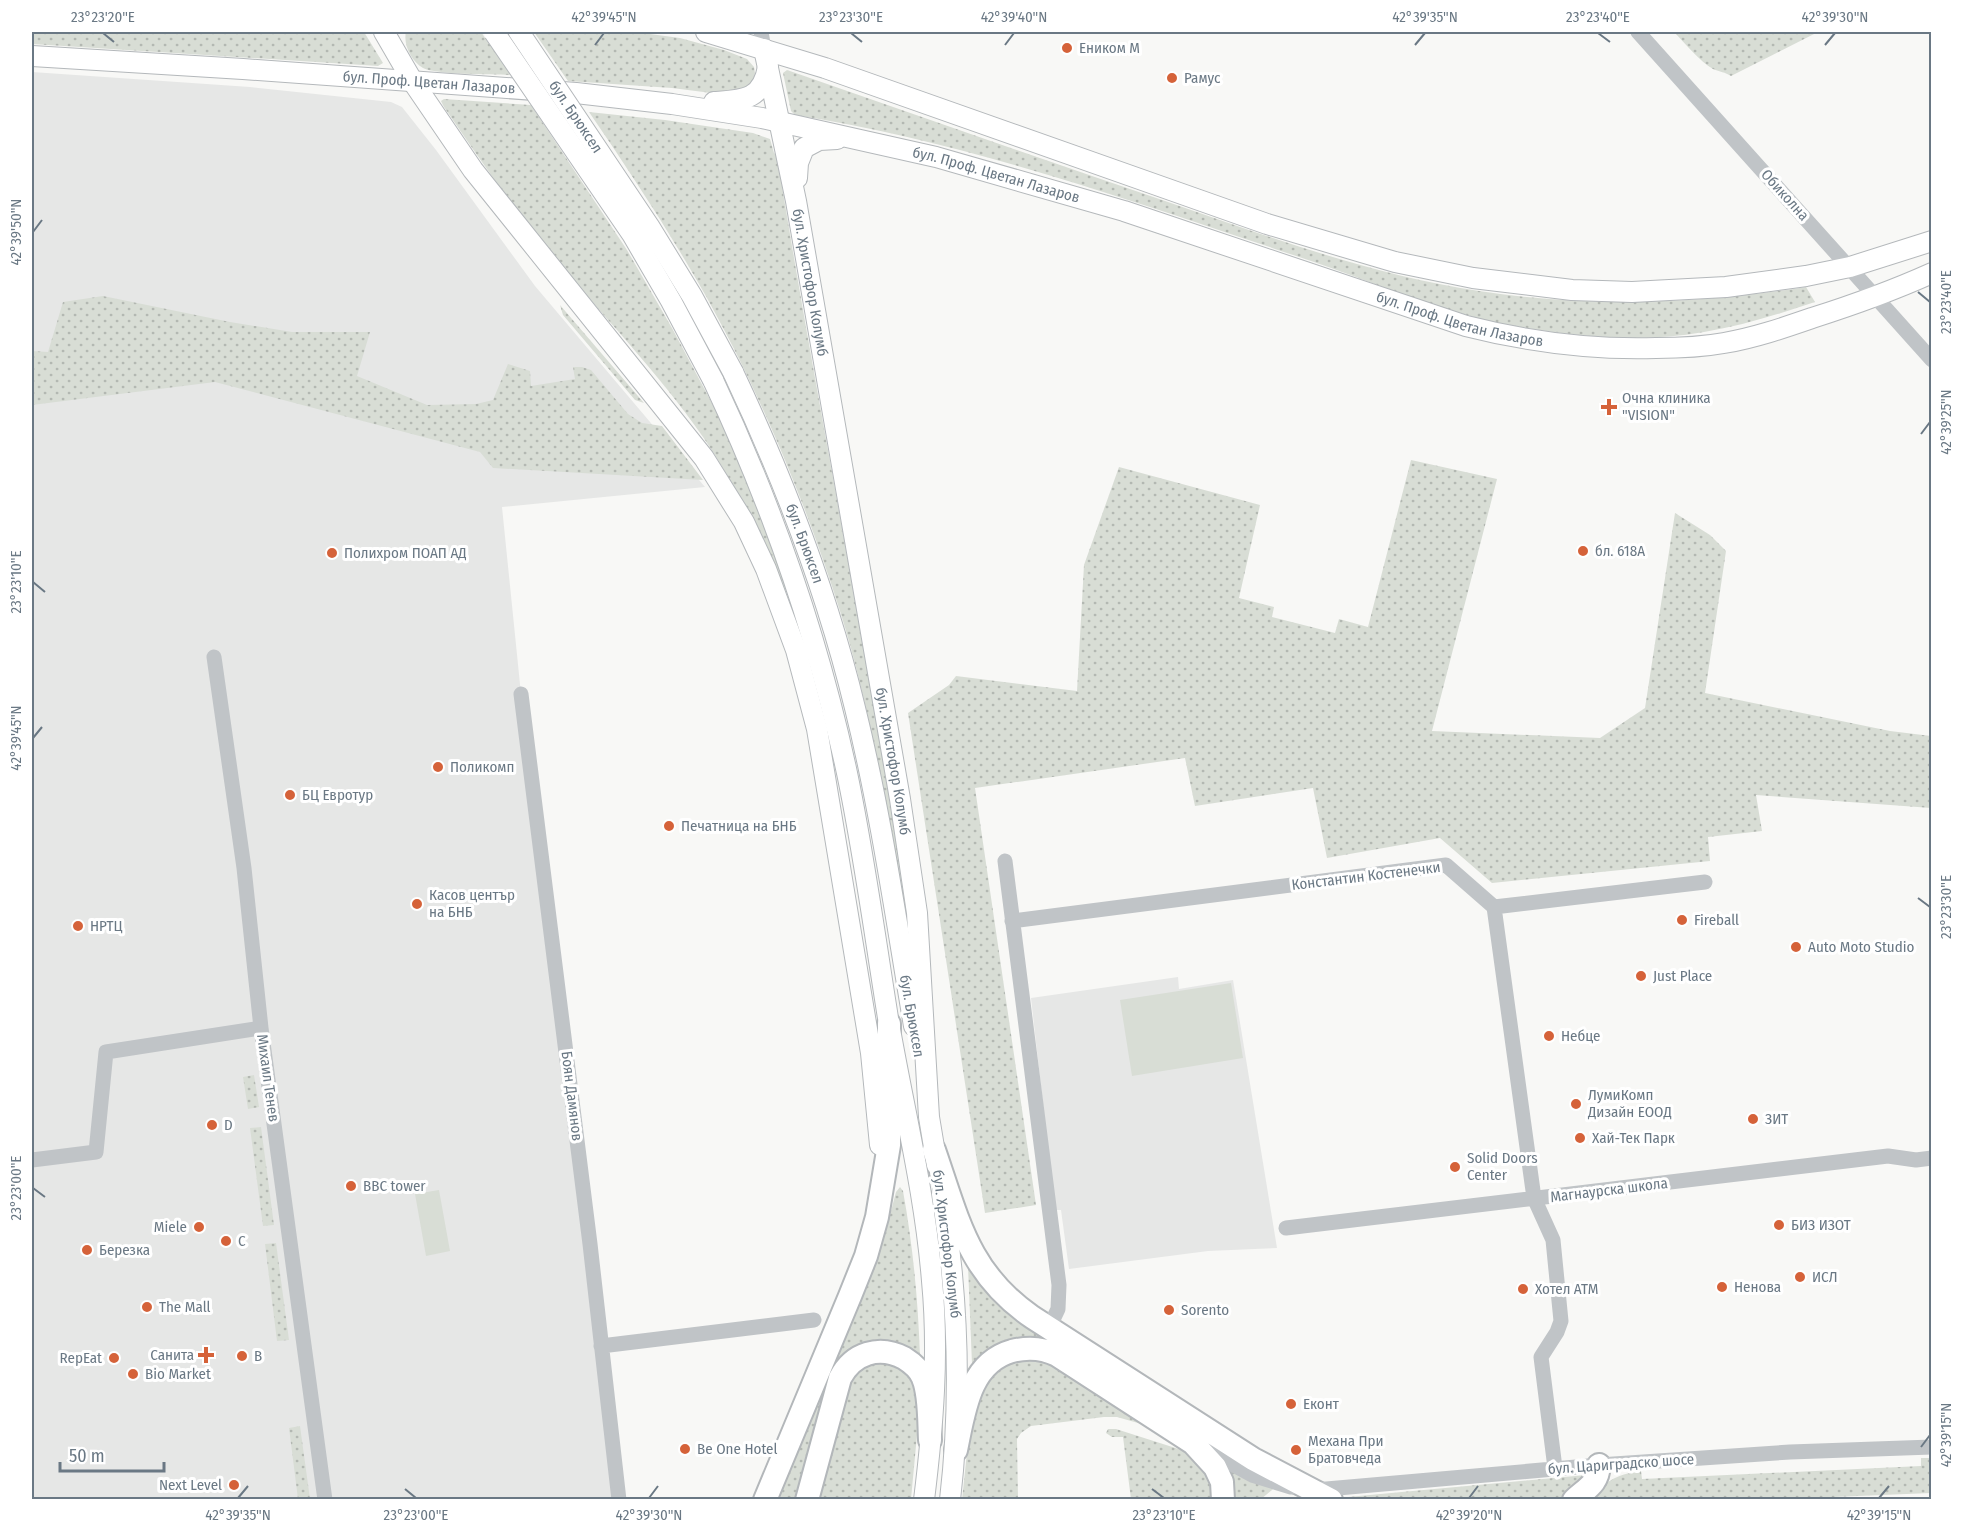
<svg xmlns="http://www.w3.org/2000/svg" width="1963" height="1531" viewBox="0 0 1963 1531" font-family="'Fira Sans Condensed',sans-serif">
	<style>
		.built { fill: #e6e7e6 }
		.grass { fill: url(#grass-dots) }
		.park { fill: #d8ddd5 }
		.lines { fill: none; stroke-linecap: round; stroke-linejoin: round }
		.major-casing { stroke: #b4b8bb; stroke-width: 22 }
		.highway-casing { stroke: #b3b7ba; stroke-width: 26 }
		.minor { stroke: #c0c4c7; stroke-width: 15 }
		.major { stroke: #fff; stroke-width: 20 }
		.highway { stroke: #fff; stroke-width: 22 }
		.major-bridge-casing { stroke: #b4b8bb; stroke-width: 22; stroke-linecap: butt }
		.major-bridge { stroke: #fff; stroke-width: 20 }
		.ticks { fill: none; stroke: #6a7884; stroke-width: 2 }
		.poi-dot { fill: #d56239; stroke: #fff; stroke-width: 2 }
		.labels { text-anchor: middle; stroke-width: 6; stroke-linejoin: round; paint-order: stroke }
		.poi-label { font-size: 15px; fill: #6a7884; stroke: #fff; text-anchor: start }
		.street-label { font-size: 15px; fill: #6a7884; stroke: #fff }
		.neatline { fill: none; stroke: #6a7884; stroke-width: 2 }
		.ticks-label { font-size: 15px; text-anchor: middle; fill: #6a7884 }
	</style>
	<defs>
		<pattern id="grass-dots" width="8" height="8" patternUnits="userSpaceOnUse" patternTransform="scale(1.5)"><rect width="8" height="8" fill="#d8ddd5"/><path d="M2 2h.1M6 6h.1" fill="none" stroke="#b3b8b2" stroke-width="1.8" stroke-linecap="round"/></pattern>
	</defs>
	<rect width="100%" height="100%" fill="#f8f8f6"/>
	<path class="built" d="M32,72l218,15 141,15 11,5 34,43 99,136 170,201 -203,20 19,187 98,805h-587z
		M1178,977l1,12 54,-9 44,268 -69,3 -139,18 -8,-59h-6l-24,-212z"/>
	<path class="grass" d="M32,32h332l19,31 -5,3 -346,-22z
		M406,32h75l30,43c-18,-1 -75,0 -88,-7 -12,-7 -20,-24 -17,-36z
		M534,32h101l45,6 44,12 23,9 7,8 1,6 -3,14 -25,8 -55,-7 -104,-7z
		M1674,32h144l-87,44c-6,-4 -11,-4 -18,-7 -13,-7 -28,-26 -39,-37z
		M787,70c127,44 254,89 381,132 102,35 204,73 311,89 109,17 219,13 327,-4l9,15c-36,12 -73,24 -111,30 -73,13 -151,3 -223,-13 -57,-15 -112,-38 -167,-57 -170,-57 -341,-119 -519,-147l-4,-4 -8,-38z
		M444,99l87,6 96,145 45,78 50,94 43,103 28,81c-27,-57 -54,-117 -90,-169 -48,-69 -108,-129 -160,-193 -35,-44 -67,-90 -99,-137l-3,-6z
		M589,112l76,8 88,13 17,6 4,14 3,2c43,270 100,539 138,810 -23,-118 -39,-239 -75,-354 -35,-111 -83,-226 -141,-327 -34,-59 -71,-115 -110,-172z
		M103,296l127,26 62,10h78l-13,44 70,29 49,-1 17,-4 15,-36 22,7 1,15 44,-7 -2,-12h9l9,3 37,44 14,9 20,3 41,54 -210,-12 -13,-16 -265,-70 -183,23v-54l16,1 15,-50z
		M560,305l84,98 -9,-3 -72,-85z
		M1411,460l86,19 -65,252 168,7 45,-30 30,-195 35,22 16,16 -21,142 185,38 41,5v72l-175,-13 6,36 -54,6 2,24 -218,22 -52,-45 -113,20 -14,-70 -118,18 -10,-48 -210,30 61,417 -51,8 -77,-500 41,-28 7,-9 121,15 7,-126 35,-98 141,38 -21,93 35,9 -2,10 63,16 4,-14 29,8z
		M254,1075l5,32 -11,2 -5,-32z
		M261,1127l13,98 -11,1 -13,-98z
		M900,1187l3,4c10,55 15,109 17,165l-54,-11 -68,154 -20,1 80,-195 28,-75 10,-38z
		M276,1243l13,97 -12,1 -12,-97z
		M968,1266h1l88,76 -85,22z
		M1010,1359h34l108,68 -35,-10h-13l-73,9 -10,7 -4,6 1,60 -56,1 8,-77 12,-42z
		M892,1362l21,13 7,28 -9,96 -97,1 33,-118 15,-18z
		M300,1426l10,73h-12l-9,-71z
		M1108,1429h8l72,23 17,13 11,34h-85l-8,-62h-11l-6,-4z
		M1921,1458h10v35l-171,7h-177c21,-16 32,-26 58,-29l1,8 279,-13z
		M1222,1464l51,25 -1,1 -11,9h-31z
		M1586,1475l-23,24h-218l3,-2z"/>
	<path class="park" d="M1231,983l12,75 -111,18 -12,-76z
		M439,1190l11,61 -24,5 -11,-62z"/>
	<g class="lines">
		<g class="major-casing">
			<g id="major">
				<path d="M384,32l29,50 60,88 231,288 40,64 22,47 30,81 21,79 54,324 9,92"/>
				<path d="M706,32l119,36 442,156 128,38 78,16 99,12 60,2 94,-5 80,-11 44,-9 82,-26"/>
				<path id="s1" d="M764,49l32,152 104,598 17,114 12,204 8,48"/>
				<path id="s2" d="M32,56l211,13 333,24 96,11 90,14 174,39 188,54 342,115c63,16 124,24 190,22 23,0 46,-1 68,-5 30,-5 59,-15 88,-25 41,-13 80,-27 120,-45"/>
				<path d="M714,102c28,-2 48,-1 54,-35"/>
				<path d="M797,178l1,-15 6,-15 15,-8 18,-1"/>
				<path id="s3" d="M733,372c51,108 94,220 122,336 26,105 41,212 59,318"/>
				<path d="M713,380c59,125 105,258 134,393 17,81 28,164 41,245 15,88 37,174 44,263 7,73 1,146 -8,219"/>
				<path d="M942,1194c16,102 20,203 8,306"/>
			</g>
		</g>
		<g class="highway-casing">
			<path id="highway" d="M934,1150c24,69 34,123 98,167l221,142 78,41
				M956,1450c8,-38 13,-87 56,-99 16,-4 31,-3 45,4l136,88 22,24 7,15 1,18
				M765,1500l85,-204 16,-40 11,-39 12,-72v-121
				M807,1500l33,-122c13,-25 39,-33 64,-20 8,5 16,12 19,20 7,16 6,44 7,62
				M1574,1500c13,-12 24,-16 25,-35"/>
		</g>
		<path class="minor" d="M761,32l3,17
			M1638,32l294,328
			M214,657l30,211 17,160 64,472
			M521,694l69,550 29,256
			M1005,861l54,424 -1,24 -9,19
			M1494,907l40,291 19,42 8,81 -4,11 -16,25 14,111
			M1012,921l434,-56 48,42 211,-25
			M32,1160l64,-8 10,-100 155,-24
			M1286,1228l602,-72 28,4 16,-2
			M601,1346l213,-26
			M1206,1450l46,25 39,12
			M1315,1490l284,-25 191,-13 142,-5"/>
		<use href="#major" class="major"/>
		<use href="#highway" class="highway"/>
		<g class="major-bridge-casing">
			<g id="major-bridge">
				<path d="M494,32l138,202 39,67 42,79"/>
				<path id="s4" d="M519,32l130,194 43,70 41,76"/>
			</g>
		</g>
		<use href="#major-bridge" class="major-bridge"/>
	</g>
	<path class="ticks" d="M103,33l11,9M851,33l11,9M1598,33l12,9M595,45l9,-12M1005,45l9,-12M1415,45l10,-12M1825,45l10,-12M33,232l9,-12M1918,292l12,10M1921,434l9,-12M33,582l12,10M33,738l9,-11M1918,898l12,9M33,1188l12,9M1921,1447l9,-12M405,1489l11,9M1152,1489l12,9M238,1498l10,-12M649,1498l9,-12M1469,1498l9,-12M1879,1498l10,-12"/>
	<g class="poi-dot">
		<circle cx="1067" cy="48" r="6"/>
		<circle cx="1172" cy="78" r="6"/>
		<path d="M1606 398h6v6h6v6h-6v6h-6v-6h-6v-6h6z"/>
		<circle cx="1583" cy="551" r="6"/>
		<circle cx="332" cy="553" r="6"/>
		<circle cx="438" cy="767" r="6"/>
		<circle cx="290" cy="795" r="6"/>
		<circle cx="669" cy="826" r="6"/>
		<circle cx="417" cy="904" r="6"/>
		<circle cx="1682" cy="920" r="6"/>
		<circle cx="78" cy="926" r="6"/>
		<circle cx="1796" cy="947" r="6"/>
		<circle cx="1641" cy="976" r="6"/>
		<circle cx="1549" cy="1036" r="6"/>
		<circle cx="1576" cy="1104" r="6"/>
		<circle cx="1753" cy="1119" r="6"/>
		<circle cx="212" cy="1125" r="6"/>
		<circle cx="1580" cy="1138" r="6"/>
		<circle cx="1455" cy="1167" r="6"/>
		<circle cx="351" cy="1186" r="6"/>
		<circle cx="1779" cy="1225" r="6"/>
		<circle cx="199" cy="1227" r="6"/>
		<circle cx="226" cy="1241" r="6"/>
		<circle cx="87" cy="1250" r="6"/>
		<circle cx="1800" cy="1277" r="6"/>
		<circle cx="1722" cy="1287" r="6"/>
		<circle cx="1523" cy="1289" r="6"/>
		<circle cx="147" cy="1307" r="6"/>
		<circle cx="1169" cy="1310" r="6"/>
		<path d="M203 1346h6v6h6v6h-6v6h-6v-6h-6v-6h6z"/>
		<circle cx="242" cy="1356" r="6"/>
		<circle cx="114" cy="1358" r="6"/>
		<circle cx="133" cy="1374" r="6"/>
		<circle cx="1291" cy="1404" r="6"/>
		<circle cx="685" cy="1449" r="6"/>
		<circle cx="1296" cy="1450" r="6"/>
		<circle cx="234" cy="1485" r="6"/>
	</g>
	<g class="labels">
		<g class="poi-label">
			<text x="1079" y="53">Еником М</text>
			<text x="1184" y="83">Рамус</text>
			<text x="1622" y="403">Очна клиника<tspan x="1622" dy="17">"VISION"</tspan></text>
			<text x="1595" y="556">бл. 618А</text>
			<text x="344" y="558">Полихром ПОАП АД</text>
			<text x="450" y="772">Поликомп</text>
			<text x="302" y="800">БЦ Евротур</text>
			<text x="681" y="831">Печатница на БНБ</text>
			<text x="429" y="900">Касов център<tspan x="429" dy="17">на БНБ</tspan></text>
			<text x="1694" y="925">Fireball</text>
			<text x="90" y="931">НРТЦ</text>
			<text x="1808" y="952">Auto Moto Studio</text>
			<text x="1653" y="981">Just Place</text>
			<text x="1561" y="1041">Небце</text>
			<text x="1588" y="1100">ЛумиКомп<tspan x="1588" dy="17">Дизайн ЕООД</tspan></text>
			<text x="1765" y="1124">ЗИТ</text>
			<text x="224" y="1130">D</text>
			<text x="1592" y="1143">Хай-Тек Парк</text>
			<text x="1467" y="1163">Solid Doors<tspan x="1467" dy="17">Center</tspan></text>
			<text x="363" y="1191">BBC tower</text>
			<text x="1791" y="1230">БИЗ ИЗОТ</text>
			<text x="187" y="1232" text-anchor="end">Miele</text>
			<text x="238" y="1246">C</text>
			<text x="99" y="1255">Березка</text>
			<text x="1812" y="1282">ИСЛ</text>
			<text x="1734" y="1292">Ненова</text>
			<text x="1535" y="1294">Хотел АТМ</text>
			<text x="159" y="1312">The Mall</text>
			<text x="1181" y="1315">Sorento</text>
			<text x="194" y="1360" text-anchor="end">Санита</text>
			<text x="254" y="1361">B</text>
			<text x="102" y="1363" text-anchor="end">RepEat</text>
			<text x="145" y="1379">Bio Market</text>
			<text x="1303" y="1409">Еконт</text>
			<text x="1308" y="1446">Механа При<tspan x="1308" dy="17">Братовчеда</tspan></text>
			<text x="697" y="1454">Be One Hotel</text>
			<text x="222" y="1490" text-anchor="end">Next Level</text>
		</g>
		<g class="street-label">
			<text dy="5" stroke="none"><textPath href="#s2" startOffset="398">бул. Проф. Цветан Лазаров</textPath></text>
			<text dy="5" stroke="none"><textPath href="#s4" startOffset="102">бул. Брюксел</textPath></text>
			<text dy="5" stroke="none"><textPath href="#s2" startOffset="974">бул. Проф. Цветан Лазаров</textPath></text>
			<text transform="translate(1785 195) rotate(48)" y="5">Обиколна</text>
			<text dy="5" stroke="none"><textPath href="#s1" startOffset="238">бул. Христофор Колумб</textPath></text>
			<text dy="5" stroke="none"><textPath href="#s2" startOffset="1460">бул. Проф. Цветан Лазаров</textPath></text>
			<text dy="5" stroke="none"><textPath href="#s3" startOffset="186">бул. Брюксел</textPath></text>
			<text dy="5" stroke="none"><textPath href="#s1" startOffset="724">бул. Христофор Колумб</textPath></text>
			<text transform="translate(1366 876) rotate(-7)" y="5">Константин Костенечки</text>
			<text transform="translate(912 1016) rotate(80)" y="5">бул. Брюксел</text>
			<text transform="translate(268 1078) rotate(82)" y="5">Михаил Тенев</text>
			<text transform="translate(572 1096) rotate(83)" y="5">Боян Дамянов</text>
			<text transform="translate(1609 1190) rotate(-7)" y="5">Магнаурска школа</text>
			<text transform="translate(947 1244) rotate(83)" y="5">бул. Христофор Колумб</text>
			<text transform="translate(1621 1464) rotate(-4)" y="5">бул. Цариградско шосе</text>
		</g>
	</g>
	<rect width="1963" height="1531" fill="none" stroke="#ffffff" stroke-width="66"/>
	<path d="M60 1462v9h104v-9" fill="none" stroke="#6a7884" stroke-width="3"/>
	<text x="69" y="1462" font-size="18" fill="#6a7884" stroke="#ffffff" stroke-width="4.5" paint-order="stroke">50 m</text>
	<rect x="33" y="33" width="1897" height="1465" class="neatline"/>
	<g class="ticks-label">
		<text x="103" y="22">23°23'20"E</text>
		<text x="604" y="22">42°39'45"N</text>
		<text x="851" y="22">23°23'30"E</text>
		<text x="1014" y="22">42°39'40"N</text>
		<text x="1425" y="22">42°39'35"N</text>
		<text x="1598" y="22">23°23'40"E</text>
		<text x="1835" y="22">42°39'30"N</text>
		<text transform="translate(16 232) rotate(-90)" y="5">42°39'50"N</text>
		<text transform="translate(1946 302) rotate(-90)" y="5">23°23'40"E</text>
		<text transform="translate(1946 422) rotate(-90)" y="5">42°39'25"N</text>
		<text transform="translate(16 582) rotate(-90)" y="5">23°23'10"E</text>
		<text transform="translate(16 738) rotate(-90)" y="5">42°39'45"N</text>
		<text transform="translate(1946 907) rotate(-90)" y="5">23°23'30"E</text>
		<text transform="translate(16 1188) rotate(-90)" y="5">23°23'00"E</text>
		<text transform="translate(1946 1435) rotate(-90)" y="5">42°39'15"N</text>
		<text x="238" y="1520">42°39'35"N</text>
		<text x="416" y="1520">23°23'00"E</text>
		<text x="649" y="1520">42°39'30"N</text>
		<text x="1164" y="1520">23°23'10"E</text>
		<text x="1469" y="1520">42°39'20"N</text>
		<text x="1879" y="1520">42°39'15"N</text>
	</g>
</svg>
